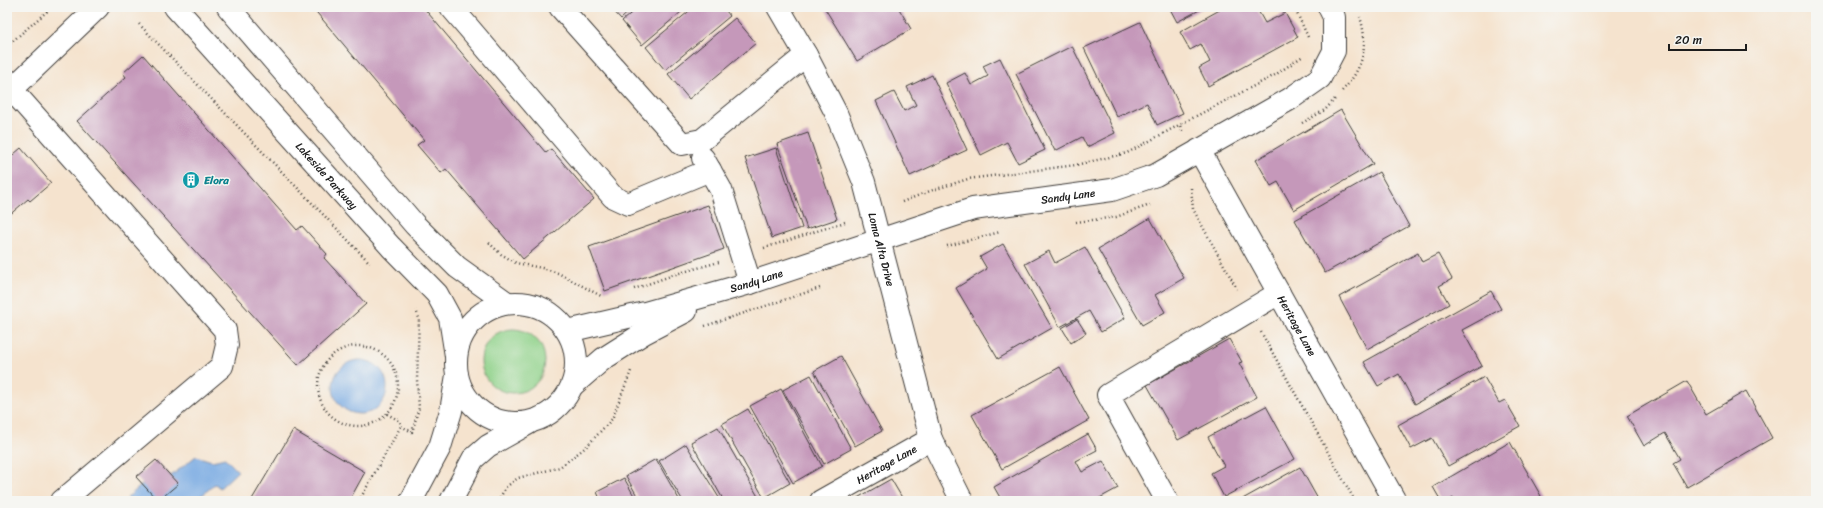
<svg xmlns="http://www.w3.org/2000/svg" width="1823" height="508" viewBox="0 0 1823 508" font-family="Sriracha,sans-serif">
	<style>
		.green { fill: #90d28a; stroke: #567753 }
		.water { fill: #77a9e2; stroke: #4a627f }
		.building { fill: #c598ba }
		.lines { fill: none; stroke-linecap: round; stroke-linejoin: round }
		.minor-casing { stroke: #3d3a37; stroke-width: 24 }
		.path { stroke: #3d3a37; stroke-width: 2.5; stroke-dasharray: 1 3; stroke-linecap: butt }
		.minor { stroke: #fff; stroke-width: 22 }
		.labels { text-anchor: middle; stroke-width: 3; stroke-linejoin: round; paint-order: stroke }
		.street-label { font-size: 11px; fill: #1c1c1c; stroke: #f6f6f2 }
		.culture-label { font-size: 11px; font-weight: bold; fill: #0d838f; stroke: #f6f6f2; text-anchor: start }
	</style>
	<rect width="100%" height="100%" fill="#f6f6f2"/>
	<filter id="ink" filterUnits="userSpaceOnUse"><feTurbulence type="fractalNoise" baseFrequency=".025" numOctaves="2"/><feDisplacementMap in="SourceGraphic" scale="8" xChannelSelector="R" yChannelSelector="G"/><feConvolveMatrix kernelMatrix="1 2 1 2 8 2 1 2 1" color-interpolation-filters="sRGB"/></filter>
	<filter id="wash" filterUnits="userSpaceOnUse"><feTurbulence type="fractalNoise" baseFrequency=".012" numOctaves="4" result="noise"/><feDisplacementMap in="SourceGraphic" scale="16" xChannelSelector="R" yChannelSelector="G"/><feGaussianBlur stdDeviation="0.9" result="paint"/><feColorMatrix in="noise" values="0 0 0 0 0 0 0 0 0 0 0 0 0 0 0 0 0 1.4 0 .05"/><feComposite in="paint" operator="in"/></filter>
	<g filter="url(#wash)">
		<rect width="100%" height="100%" fill="#f5e3ce"/>
		<path class="green" d="M481 361a32 32 0 1 1 64 0a32 32 0 1 1-64 0Z"/>
		<path class="water" d="M333 387a27 27 0 1 1 54 0a27 27 0 1 1-54 0Z
			M196,456l16,5 13,-3 13,13 -18,17 -5,-4 -15,13 3,4h-73l-3,-3 35,-31 9,9z"/>
		<g id="blocks">
			<path class="building" d="M312,7h111l123,146 5,-4 43,50 -71,60 -77,-90 -5,4 -24,-28 7,-5z
				M610,7h24l-13,12z
				M638,7h49l-45,38 -20,-24z
				M694,7h29l7,9 -65,54 -19,-23z
				M824,7h74l13,22 -54,32z
				M1169,7h36l-28,15z
				M1225,7h31l9,16 20,-10 13,24 -90,49 -9,-18 11,-6 -9,-18 -11,6 -10,-18z
				M735,18l21,25 -67,56 -21,-25z
				M1140,22l43,91 -26,12 -10,-22 -30,14 -33,-69z
				M1072,46l43,87 -28,14 -5,-10 -27,14 -39,-77z
				M143,55l154,175 5,-4 25,28 -3,4 42,46 -68,61 -221,-244 49,-44 -3,-4z
				M1000,58l45,92 -27,13 -11,-21 -26,13 -35,-72 19,-10 6,12 17,-9 -5,-10z
				M932,75l35,75 -57,26 -34,-75 18,-9 10,19 12,-6 -9,-18z
				M1341,110l32,54 -79,46 -16,-28 -7,4 -15,-26z
				M808,133l29,86 -30,10 -30,-85z
				M21,148l30,35 -21,18 -2,-2 -21,18v-57z
				M776,148l26,80 -30,10 -27,-80z
				M1379,172l30,54 -84,47 -30,-53z
				M708,205l16,44 -119,42 -16,-44z
				M1150,218l34,60 -29,17 10,17 -23,13 -44,-76z
				M1003,244l49,84 -54,31 -42,-71 31,-19 -7,-12z
				M1085,247l40,71 -24,14 -12,-21 -29,16 -35,-63 24,-13 6,12z
				M1418,253l4,9 16,-8 14,25 -13,7 10,18 -82,45 -28,-52z
				M1491,291l10,18 -39,21 20,36 -67,38 -16,-30 -21,12 -14,-24z
				M1077,319l9,14 -15,10 -9,-15z
				M1229,339l13,23 -3,1 18,34 -79,43 -31,-55z
				M841,356l41,75 -27,15 -41,-75z
				M1060,367l29,53 -87,49 -30,-54z
				M811,375l40,74 -27,15 -41,-74z
				M1484,377l15,26 6,-3 15,26 -72,40 -16,-28 -21,11 -13,-24z
				M1687,381l19,33 40,-23 26,47 -85,49 -14,-24 7,-4 -15,-26 -21,13 -17,-30z
				M781,389l41,77 -29,17 -43,-77z
				M1266,406l29,53 -71,38 -13,-24 13,-7 -16,-29z
				M748,409l42,74 -26,15 -42,-74z
				M718,427l42,73 -1,1h-35l-33,-59z
				M293,430l72,42 -16,29h-98z
				M1088,434l9,16 -21,11 6,11 21,-11 15,27 -24,13h-63l-1,-2 -4,2h-24l-8,-14z
				M1510,442l31,54 -8,5h-79l-1,-3 -5,3h-7l-8,-14z
				M686,444l35,57h-38l-24,-40z
				M656,459l24,42h-40l-14,-25z
				M156,460l22,24 -20,17 -22,-24z
				M1300,467l19,34h-80z
				M624,478l13,23h-36l-4,-9z
				M891,479l13,22h-52z"/>
		</g>
	</g>
	<g filter="url(#ink)">
		<use href="#blocks" fill-opacity="0" stroke="#3d3a37" stroke-width="1"/>
		<g class="lines">
			<g class="minor-casing">
				<g id="minor">
					<path id="s1" d="M175,7l216,240 46,47 13,24 6,38"/>
					<path d="M228,7l187,218 42,42 50,36"/>
					<path d="M451,7l162,190 15,7 82,-34"/>
					<path d="M560,7l122,137 20,-4 104,-85"/>
					<path id="s2" d="M778,7l28,48 30,58 28,69 67,257 31,62"/>
					<path d="M12,90l213,240 2,15 -5,21 -160,135"/>
					<path d="M7,94l91,-87"/>
					<path id="s3" d="M1199,150l196,351"/>
					<path d="M703,158l18,32 29,93"/>
					<circle cx="516" cy="363" r="60"/>
					<path id="s4" d="M568,331l77,-18 105,-30 223,-74 139,-19 44,-15 134,-76 30,-21 14,-27v-34l-5,-10"/>
					<path d="M573,385l30,-26 41,-26 42,-22"/>
					<path d="M411,501l29,-54 11,-36 6,-36"/>
					<path d="M451,501l22,-42 15,-13 41,-23"/>
					<path id="s5" d="M821,501l110,-62"/>
					<path d="M1167,501l-59,-106 171,-102"/>
				</g>
			</g>
			<path class="path" d="M1294,7l14,30
				M139,24l231,239
				M7,46l45,-39
				M1342,91c21,-22 27,-45 18,-74
				M1302,123l23,-13 10,-11
				M1182,131l-1,-7 94,-49 28,-19
				M1191,188l2,21 44,80
				M902,202l28,-11 38,-12 108,-14 51,-12 54,-29
				M1076,222l40,-5 34,-12
				M489,243l12,11 15,9 26,5 16,5 45,24
				M947,246l53,-14
				M764,248l81,-26
				M634,289l42,-15 43,-12
				M705,326l115,-38
				M1261,332l94,169
				M318 386a40 40 0 1 1 80 0a40 40 0 1 1-80 0Z
				M387,414l13,7 1,5 11,6 7,-24 -2,-28 2,-62 -3,-8
				M359,501l42,-75
				M498,501l8,-14 12,-9 42,-11 26,-20 26,-28 19,-48"/>
			<use href="#minor" class="minor"/>
		</g>
	</g>
	<defs>
		<g id="building-disc" transform="scale(0.9)"><circle r="9.5" fill="#0f9aa8" stroke="#f6f6f2"/><path d="M-4-6H4V6H1V3H-1V6H-4ZM-2.5-4.3h1.7v1.8h-1.7ZM.8-4.3h1.7v1.8H.8ZM-2.5-1h1.7V.8h-1.7ZM.8-1h1.7V.8H.8Z" fill="#fff"/></g>
	</defs>
	<g fill-rule="evenodd">
		<use href="#building-disc" x="191" y="180"/>
	</g>
	<g class="labels">
		<g class="street-label">
			<text dy="4" stroke="none"><textPath href="#s1" startOffset="227">Lakeside Parkway</textPath></text>
			<text dy="4" stroke="none"><textPath href="#s4" startOffset="519">Sandy Lane</textPath></text>
			<text dy="4" stroke="none"><textPath href="#s2" startOffset="265">Loma Alta Drive</textPath></text>
			<text dy="4" stroke="none"><textPath href="#s4" startOffset="195">Sandy Lane</textPath></text>
			<text dy="4" stroke="none"><textPath href="#s3" startOffset="201">Heritage Lane</textPath></text>
			<text dy="4" stroke="none"><textPath href="#s5" startOffset="75">Heritage Lane</textPath></text>
		</g>
		<g class="culture-label">
			<text x="204" y="184">Elora</text>
		</g>
	</g>
	<rect width="1823" height="508" fill="none" stroke="#f6f6f2" stroke-width="24"/>
	<path d="M1669 44v6h77v-6" fill="none" stroke="#1c1c1c" stroke-width="2"/>
	<text x="1675" y="44" font-size="12" fill="#1c1c1c" stroke="#f6f6f2" stroke-width="3" paint-order="stroke">20 m</text>
</svg>
